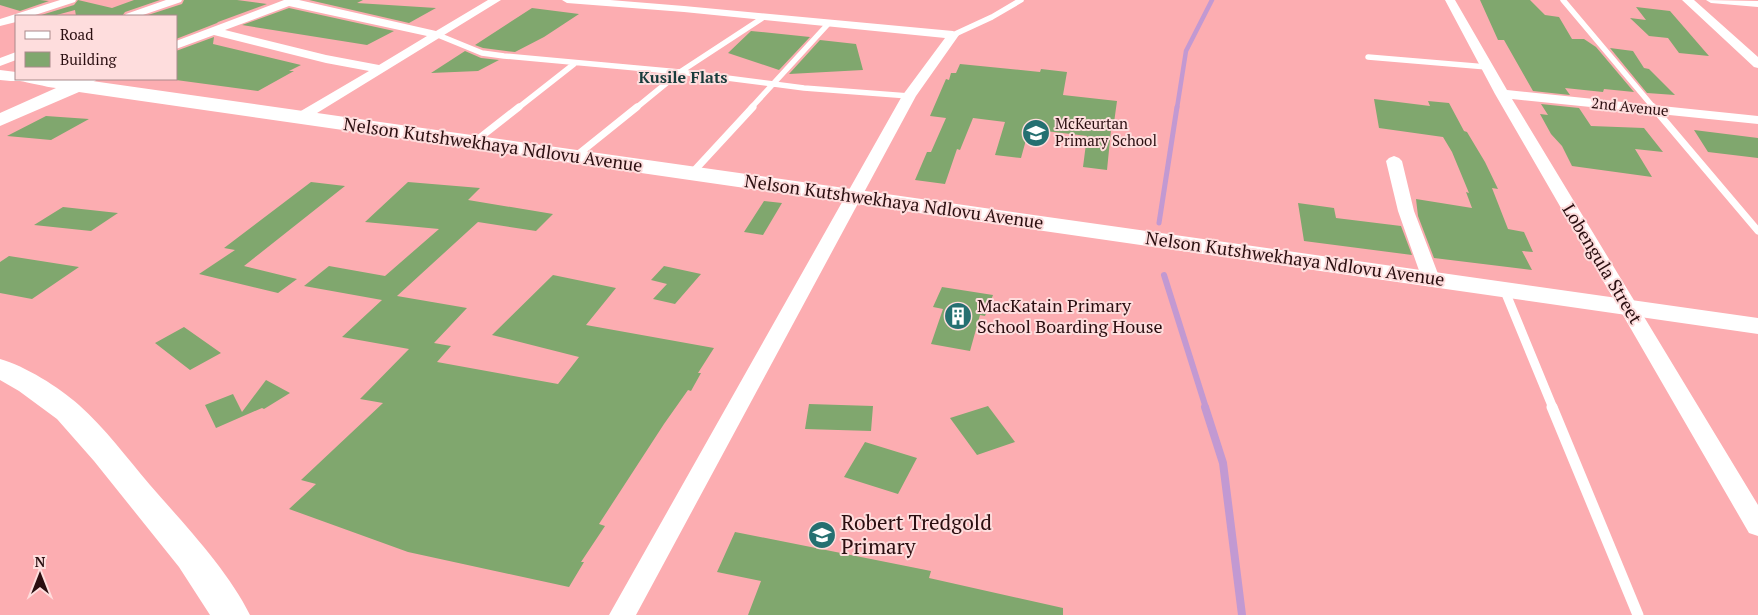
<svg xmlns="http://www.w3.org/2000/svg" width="1758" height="615" viewBox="0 0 1758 615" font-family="'PT Serif',serif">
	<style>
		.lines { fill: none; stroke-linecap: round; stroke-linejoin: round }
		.stream-far3 { stroke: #c299d2; stroke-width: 4.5 }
		.stream-far2 { stroke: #c299d2; stroke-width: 5 }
		.stream-far1 { stroke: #c299d2; stroke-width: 6 }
		.stream { stroke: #c299d2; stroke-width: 8 }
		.building { fill: #80a76e }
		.lane-far3 { stroke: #fff; stroke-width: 5.5 }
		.lane-far2 { stroke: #fff; stroke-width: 7 }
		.lane-far1 { stroke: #fff; stroke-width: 9 }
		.lane { stroke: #fff; stroke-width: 11 }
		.street { fill: #fff; fill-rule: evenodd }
		.secondary { fill: #fff; fill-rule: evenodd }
		.labels { text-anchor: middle; stroke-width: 4; stroke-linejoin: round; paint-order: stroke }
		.far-street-label { font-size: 15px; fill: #2a0e10; stroke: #fedddd }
		.far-poi-label { font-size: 15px; fill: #2a0e10; stroke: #fedddd; text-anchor: start }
		.far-neighbourhood-label { font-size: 16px; font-weight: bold; fill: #193c3c; stroke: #fedddd }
		.street-label { font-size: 18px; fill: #2a0e10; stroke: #fedddd }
		.poi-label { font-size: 18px; fill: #2a0e10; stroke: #fedddd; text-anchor: start }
		.near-poi-label { font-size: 21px; fill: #2a0e10; stroke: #fedddd; text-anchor: start }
	</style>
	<rect width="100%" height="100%" fill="#fcadb1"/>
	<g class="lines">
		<path class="stream-far3" d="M1177,108l9,-57 26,-51"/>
		<path class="stream-far2" d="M1159,223l18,-116"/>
		<path class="stream-far1" d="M1164,275l42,133"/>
		<path class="stream" d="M1205,407l18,56 19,152"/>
	</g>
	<path class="building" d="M0,0h40l9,1 -29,10 -20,-6z
		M78,0l34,8 22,-8h26l-35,12 -3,4h-46l-1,-6 -22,6h-15l36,-11z
		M184,0h53l30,4 -49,18 -1,1 -41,16v-23h-31l37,-12z
		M309,0h54l-6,3 79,5 -27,15z
		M1480,0h50l15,15 14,2 13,22h12l12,8 38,45 -30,-3 -1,3 -38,-4 5,7 -37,-4 -29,-51h-6z
		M1636,7l34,4 39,45 -30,-3 -11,-15 -19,-2 -19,-18 16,2z
		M289,8l105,23 -27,14 -125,-20z
		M532,8l47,6 -35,23 -29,15 -32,-4 -8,-3z
		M751,31l59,6 -31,33 -51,-17z
		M214,37l-1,7 88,21 -12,6h5l-36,20 -82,-11v-29z
		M820,40l36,4 7,26 -74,4z
		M1610,48l23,3 11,17 5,1 26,26 -28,-2z
		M465,51l16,7 18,2 -21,11 -47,2z
		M960,64l80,8 1,-3 26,3 -4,23 54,6 -4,29h-2l-4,40 -24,-3 4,-31 -58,-7 -8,29 -26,-3 10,-33 -32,-4 -13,32 -3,-1 -12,35 -30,-4 12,-28h4l15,-34 -16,-2 16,-37 3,1 2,-7h5z
		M1374,99l56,7 -2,-5 21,2 15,28 3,1 18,30 13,27 -6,-1 16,41 16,3 9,20 -11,-1 10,19 -98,-12 -16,-42 -2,-17 56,9 -6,-16 3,1 -17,-41 -9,-15 -64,-9z
		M1541,104l38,4 12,18 53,2 19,24 -28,-3 17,28 -80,-11 -10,-20 -11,-12 -11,-20 8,1z
		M46,116l43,3 -38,21 -44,-4z
		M1694,130l64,8v20l-50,-6z
		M311,182l34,4 -101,80 53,13 -19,14 -79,-19 36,-24 -11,-2z
		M408,182l72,6 -12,12 85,14 -17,17 -58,-9 -81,74 70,12 -33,35 17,3 -14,16 121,22 21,-27 -87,-22 61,-60 63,13 -30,37 128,23 -16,25h3l-10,18 -3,-1 -24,34 -65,100 6,2 -24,36h3l-15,25 -161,-35 -119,-43 27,-25 -15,-4 82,-77 -23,-4 49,-50 -67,-12 40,-37 -78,-14 25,-20 56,10 54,-47 -74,-7z
		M764,201l18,2 -19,32 -19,-3z
		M1298,203l36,5 2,10 65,8 11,29 -108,-14z
		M63,207l55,6 -27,18 -57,-6z
		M9,256l70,11 -47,32 -32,-6v-31z
		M664,266l37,8 -26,30 -22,-5 14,-15 -16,-4z
		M942,287l51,8 -8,21 -5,-1 -10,36 -39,-7 12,-35 -10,-2z
		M184,327l37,26 -31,17 -35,-27z
		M266,380l24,13 -26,16 -2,-1 -46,20 -11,-23 28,-11 9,18z
		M809,404l64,2 -2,25 -66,-2z
		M988,406l27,36 -38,13 -27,-37z
		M865,442l52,16 -19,36 -54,-17z
		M735,532l196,39 -2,7 134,30v7h-315l13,-34 -44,-9z"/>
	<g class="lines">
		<path class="lane-far3" d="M1563,0l91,108
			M438,35l44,18 22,3 176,16 124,16 105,8
			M953,35l39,-18 29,-17
			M1368,57l119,10
			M518,108l56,-44
			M636,108l44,-36 84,-55
			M751,108l78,-85"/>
		<path class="lane-far2" d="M1653,107l105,124
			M473,143l46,-36
			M576,156l61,-49
			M692,173l61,-66"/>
		<path class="lane-far1" d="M1504,289l49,119"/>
		<path class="lane" d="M1552,407l86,208"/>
		<path class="street" d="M60,0h16l-1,2 -43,14h-16v6l-16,4v-7z
			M166,0h16l-1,2 -41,14h-16l2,-2z
			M284,0h15l137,31 52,-31h13l-197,121h-10l-2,-3 2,-3 75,-44 -43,-8 -112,-28 -38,14v-8zM289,6l138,30 -48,29 -53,-10 -101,-25z
			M562,0h48l74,6 269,25 6,4 -43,61 -280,519h-27l293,-519 43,-58 -261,-26 -117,-9z
			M1445,0h10l52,90 251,26v8l-246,-25 246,406v31l-9,-3 -254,-439z
			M1682,0h12l64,57v11l-4,-1z
			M1706,0l52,1v6l-47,-4z
			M16,52v8l-16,6v-8z
			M82,79h16l-15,9h-10l-2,-3z
			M1394,156l5,2 3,3 12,50 26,68 -3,4 -6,1 -6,-1 -3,-4 -24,-68 -12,-50 3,-3z"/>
		<path class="secondary" d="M0,70l16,2v7h62l1680,239v16l-1679,-242 -79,34v-13l56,-25c-10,-1 -29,-6 -36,-7 -6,0 -13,0 -20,-1z
			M0,359c25,7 59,28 79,46 26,23 48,53 71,80 33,38 78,85 100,130h-40l-31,-48 -85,-106 -37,-42 -38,-28 -19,-11z"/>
	</g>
	<defs>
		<g id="school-disc" transform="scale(1.4375)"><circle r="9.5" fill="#257071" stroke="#fedddd"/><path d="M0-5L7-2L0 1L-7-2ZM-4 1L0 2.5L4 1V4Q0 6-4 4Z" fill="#fff"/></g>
		<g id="building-disc" transform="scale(1.4375)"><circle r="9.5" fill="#257071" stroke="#fedddd"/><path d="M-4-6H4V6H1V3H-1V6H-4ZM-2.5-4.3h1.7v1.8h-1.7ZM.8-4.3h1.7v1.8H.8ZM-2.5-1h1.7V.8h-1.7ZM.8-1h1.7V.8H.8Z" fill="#fff"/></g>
	</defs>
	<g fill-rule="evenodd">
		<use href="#school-disc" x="1036" y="133"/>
		<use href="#building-disc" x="958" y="316"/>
		<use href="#school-disc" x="822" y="535"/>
	</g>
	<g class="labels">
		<g class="far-street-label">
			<text transform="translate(1630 107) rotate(6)" y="5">2nd Avenue</text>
		</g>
		<g class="far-poi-label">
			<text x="1055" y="129">McKeurtan<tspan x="1055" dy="17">Primary School</tspan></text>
		</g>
		<g class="far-neighbourhood-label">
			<text x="683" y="83">Kusile Flats</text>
		</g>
		<g class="street-label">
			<text transform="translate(493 145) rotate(8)" y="6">Nelson Kutshwekhaya Ndlovu Avenue</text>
			<text transform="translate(894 202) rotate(8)" y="6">Nelson Kutshwekhaya Ndlovu Avenue</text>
			<text transform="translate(1295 259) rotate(8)" y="6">Nelson Kutshwekhaya Ndlovu Avenue</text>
			<text transform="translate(1602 264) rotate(59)" y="6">Lobengula Street</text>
		</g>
		<g class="poi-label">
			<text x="977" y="312">MacKatain Primary<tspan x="977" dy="21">School Boarding House</tspan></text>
		</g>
		<g class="near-poi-label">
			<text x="841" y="530">Robert Tredgold<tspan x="841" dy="24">Primary</tspan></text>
		</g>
	</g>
	<rect x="15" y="15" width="162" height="65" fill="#fedddd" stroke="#a98a8b"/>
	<rect x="25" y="31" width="25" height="8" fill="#ffffff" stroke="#a98a8b"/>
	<text x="60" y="40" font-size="15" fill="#2a0e10">Road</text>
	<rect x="25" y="52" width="25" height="15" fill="#80a76e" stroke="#a98a8b"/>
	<text x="60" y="65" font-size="15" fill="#2a0e10">Building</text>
	<g transform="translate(40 575)" stroke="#fedddd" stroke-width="4" paint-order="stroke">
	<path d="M0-4L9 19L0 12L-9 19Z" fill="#2a0e10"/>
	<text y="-8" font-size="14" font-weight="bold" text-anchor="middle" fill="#2a0e10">N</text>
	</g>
</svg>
